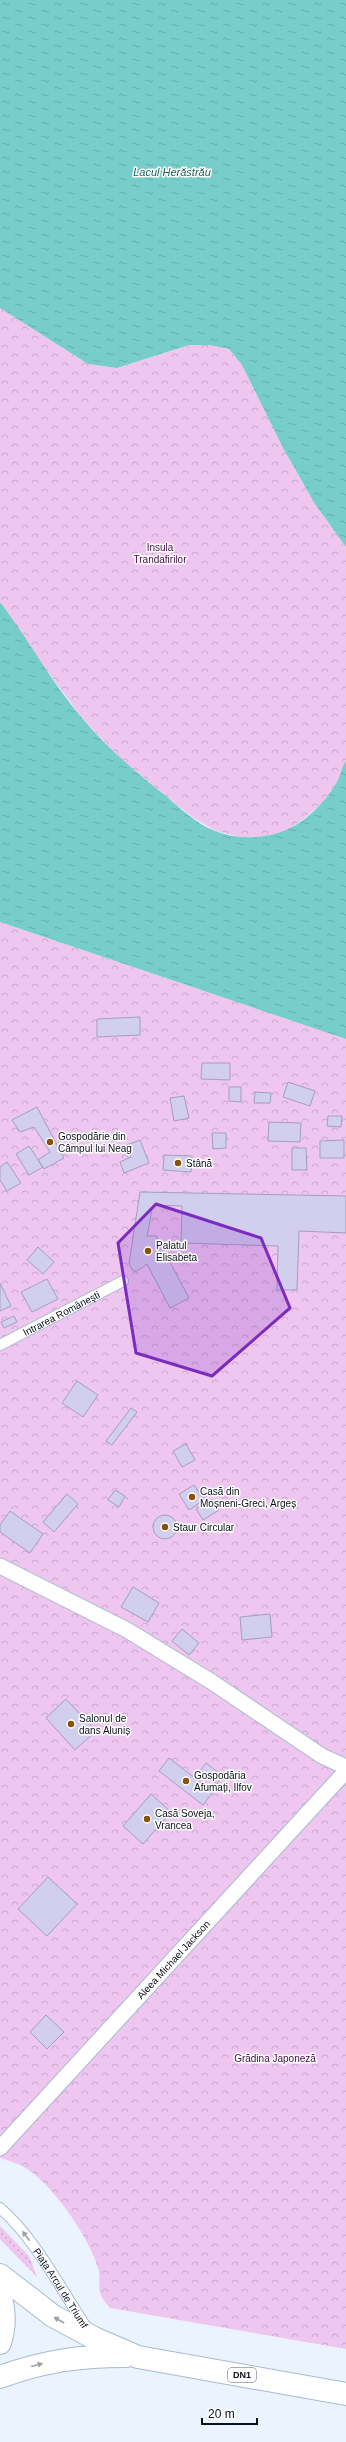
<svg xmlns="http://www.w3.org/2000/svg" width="346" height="2442" viewBox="0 0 346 2442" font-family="Helvetica,sans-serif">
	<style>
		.grass { fill: url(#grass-dots) }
		.park { fill: url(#park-crowns) }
		.water { fill: url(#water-ripples) }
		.building { fill: #d2ceed; stroke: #a39fbc }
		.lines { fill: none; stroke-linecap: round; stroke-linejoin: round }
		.service-casing { stroke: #a8b9d3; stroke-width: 12 }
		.pedestrian-casing { stroke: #a8b9d3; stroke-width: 17 }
		.primary-casing { stroke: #a8b9d3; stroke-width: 24 }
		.service { stroke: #fff; stroke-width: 10 }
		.pedestrian { stroke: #fff; stroke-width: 15 }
		.primary { stroke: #fff; stroke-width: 22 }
		.oneway { fill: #9da0a3 }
		.marked { fill: #7b2cbf; fill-opacity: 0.2; stroke: #7b2cbf; stroke-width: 3; stroke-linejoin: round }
		.poi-dot { fill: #8a5207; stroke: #fff; stroke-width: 1.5 }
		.labels { text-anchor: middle; stroke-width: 3; stroke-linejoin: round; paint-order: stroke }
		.shield { fill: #fff; stroke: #54585f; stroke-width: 1 }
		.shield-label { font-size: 9px; font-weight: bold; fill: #0b111a }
		.park-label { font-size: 10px; fill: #430b47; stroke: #fff }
		.poi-label { font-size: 10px; fill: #0b111a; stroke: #fff; text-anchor: start }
		.street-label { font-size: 10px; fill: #0b111a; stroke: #fff }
		.water-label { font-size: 11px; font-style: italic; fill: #1b6260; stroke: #fff }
	</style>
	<defs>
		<pattern id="grass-dots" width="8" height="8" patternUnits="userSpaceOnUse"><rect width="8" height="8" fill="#eec6f0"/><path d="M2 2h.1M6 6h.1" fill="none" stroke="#cba9cd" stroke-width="1.8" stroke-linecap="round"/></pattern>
		<pattern id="park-crowns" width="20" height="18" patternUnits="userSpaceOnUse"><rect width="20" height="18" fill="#eec6f0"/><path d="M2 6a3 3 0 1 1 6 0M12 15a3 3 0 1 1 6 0" fill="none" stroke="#cba9cd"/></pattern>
		<pattern id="water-ripples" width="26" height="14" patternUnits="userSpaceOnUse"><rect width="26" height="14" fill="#77cdc9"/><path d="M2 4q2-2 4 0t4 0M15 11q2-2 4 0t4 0" fill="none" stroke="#66afac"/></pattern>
	</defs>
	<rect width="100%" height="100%" fill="#ebf3fe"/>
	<path class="grass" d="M0,2226l29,30 8,21 -37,-38z"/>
	<path class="park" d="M0,308l88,56 29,4 72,-23h20l20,4 13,16 41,83 32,56 31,43v214l-8,20 -15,21 -22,19 -14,9 -20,6 -22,2 -29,-7 -24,-14 -70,-57 -40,-42 -45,-61 -37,-55z
		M0,922l346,117v1310l-236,-41c-3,-4 -9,-10 -10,-15 -2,-8 1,-17 -2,-25 -8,-30 -49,-90 -78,-103 -6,-3 -13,-5 -20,-7z"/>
	<path class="water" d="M0,0h346v547l-31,-43 -32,-56 -41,-83 -13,-16 -20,-4h-20l-72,23 -29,-4 -88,-56z
		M0,602c29,38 51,80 82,116 25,30 54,54 84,78 15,13 31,28 49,35 23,9 49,8 71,-1 20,-8 42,-31 52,-50 3,-6 4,-14 8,-19v278l-346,-117z"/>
	<path class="building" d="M140,1017v18l-43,2v-18z
		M202,1063h28v17l-29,-1z
		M288,1082l27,9 -5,15 -27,-9z
		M229,1087h12v15l-12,-1z
		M255,1092l16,1 -1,10h-16z
		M184,1096l5,22 -15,3 -4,-23z
		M37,1107l27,51 -20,11 -6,-9 12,-8 -16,-25 -14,5 -8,-12z
		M328,1116h14l-1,11 -14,-1z
		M269,1122l32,1 -1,19 -32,-1z
		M212,1133h14v15l-13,1z
		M140,1140l9,23 -25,10 -4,-11 11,-5 -4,-12z
		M344,1140v18h-24v-17z
		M29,1146l14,21 -14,8 -13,-21z
		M292,1148h14l1,22h-15z
		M164,1155l28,1 -1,16 -28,-2z
		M7,1162l14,21 -14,8 -7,-11v-13z
		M140,1192l206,4v37l-47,-2 -2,59h-20l1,-44 -97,-3 1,-37 -29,-1 -6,31h9l33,62 -19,10 -23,-44 -10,7h-4l-4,-7z
		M38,1247l16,15 -11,12 -16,-14z
		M47,1279l11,20 -26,13 -11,-20z
		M0,1283l11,23 -11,5z
		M14,1316l3,6 -13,6 -3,-6z
		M77,1381l21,14 -15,22 -21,-14z
		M131,1408l6,4 -25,33 -6,-4z
		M186,1444l9,16 -13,7 -9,-16z
		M194,1485l10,15 -15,10 -10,-16z
		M115,1490l10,6 -6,11 -11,-7z
		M67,1494l11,10 -24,28 -11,-10z
		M212,1499l7,11 -16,10 -7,-11z
		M10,1511l33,23 -13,19 -30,-21v-7z
		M153 1527a12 12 0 1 1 24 0a12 12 0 1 1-24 0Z
		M133,1587l26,16 -11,19 -27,-15z
		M270,1614l2,23 -30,3 -2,-23z
		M182,1629l17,14 -10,12 -17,-14z
		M66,1699l30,32 -21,19 -29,-32z
		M169,1758l44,34 -10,13 -44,-34z
		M206,1763l17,13 -6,8 -17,-13z
		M151,1794l20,18 -28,32 -20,-18z
		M48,1877l29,27 -30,32 -29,-27z
		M46,2015l18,17 -17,17 -17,-17z"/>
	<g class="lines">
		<g class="service-casing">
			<g id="service">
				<path id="s1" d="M0,1345l123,-64"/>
				<path id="s2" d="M0,2208c35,30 62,83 88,122"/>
			</g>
		</g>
		<g class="pedestrian-casing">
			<g id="pedestrian">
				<path d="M0,1566l127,64 85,52 110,74 24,11"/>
				<path id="s3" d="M0,2148l346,-377"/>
			</g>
		</g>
		<g class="primary-casing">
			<path id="primary" d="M0,2275l53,41 41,22 44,19 208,37
				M0,2295c5,16 5,32 0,48
				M0,2377c44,-16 79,-21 126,-21"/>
		</g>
		<use href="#service" class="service"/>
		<use href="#pedestrian" class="pedestrian"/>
		<use href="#primary" class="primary"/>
	</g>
	<defs><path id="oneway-solid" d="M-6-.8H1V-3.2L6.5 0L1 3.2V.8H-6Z"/></defs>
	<g class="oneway">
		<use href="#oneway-solid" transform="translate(26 2236) rotate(-127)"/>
		<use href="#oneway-solid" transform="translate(59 2320) rotate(-150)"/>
		<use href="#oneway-solid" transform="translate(37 2365) rotate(-15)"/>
	</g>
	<path class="marked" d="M156,1204l105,34 29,70 -78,68 -76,-23 -18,-110z"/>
	<g class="poi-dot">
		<circle cx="50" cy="1142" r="4"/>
		<circle cx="178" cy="1163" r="4"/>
		<circle cx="148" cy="1251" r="4"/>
		<circle cx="192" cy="1497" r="4"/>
		<circle cx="165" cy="1527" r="4"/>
		<circle cx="71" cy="1724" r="4"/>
		<circle cx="186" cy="1781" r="4"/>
		<circle cx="147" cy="1819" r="4"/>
	</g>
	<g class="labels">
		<rect class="shield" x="228" y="2368" width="28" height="14" rx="3"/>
		<g class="shield-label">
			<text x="242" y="2378">DN1</text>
		</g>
		<g class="park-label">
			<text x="160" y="551">Insula<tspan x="160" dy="12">Trandafirilor</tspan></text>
			<text x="275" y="2062">Grădina Japoneză</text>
		</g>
		<g class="poi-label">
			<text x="58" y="1140">Gospodărie din<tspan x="58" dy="12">Câmpul lui Neag</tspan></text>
			<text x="186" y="1167">Stână</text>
			<text x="156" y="1249">Palatul<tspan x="156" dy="12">Elisabeta</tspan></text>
			<text x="200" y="1495">Casă din<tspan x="200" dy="12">Moșneni-Greci, Argeș</tspan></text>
			<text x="173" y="1531">Staur Circular</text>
			<text x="79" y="1722">Salonul de<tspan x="79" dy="12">dans Aluniș</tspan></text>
			<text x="194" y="1779">Gospodăria<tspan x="194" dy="12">Afumați, Ilfov</tspan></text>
			<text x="155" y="1817">Casă Soveja,<tspan x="155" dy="12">Vrancea</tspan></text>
		</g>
		<g class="street-label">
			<text dy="4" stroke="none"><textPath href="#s1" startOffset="69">Intrarea Românești</textPath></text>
			<text dy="4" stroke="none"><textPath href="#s3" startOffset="256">Aleea Michael Jackson</textPath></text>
			<text dy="4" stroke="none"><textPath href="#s2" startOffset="101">Piața Arcul de Triumf</textPath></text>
		</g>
		<g class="water-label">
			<text x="172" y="176">Lacul Herăstrău</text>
		</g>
	</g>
	<path d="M202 2418v6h55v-6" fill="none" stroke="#0b111a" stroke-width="2"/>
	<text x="208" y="2418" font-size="12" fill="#0b111a" stroke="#ffffff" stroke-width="3" paint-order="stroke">20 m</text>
</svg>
